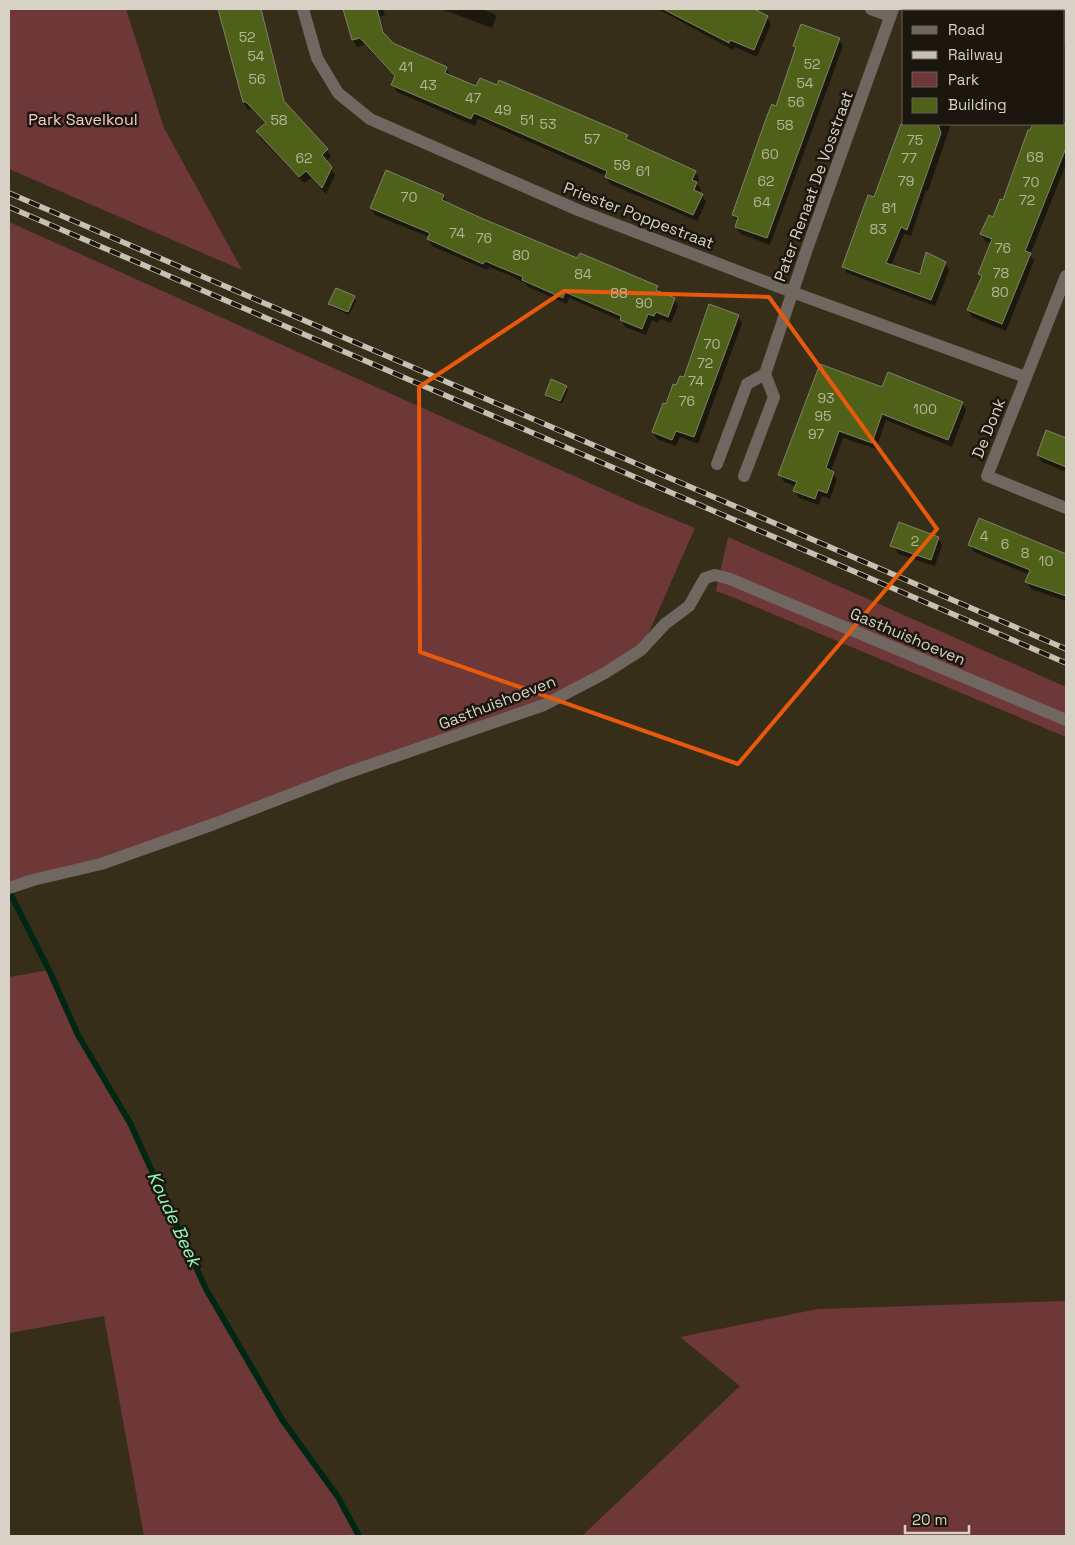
<svg xmlns="http://www.w3.org/2000/svg" width="1075" height="1545" viewBox="0 0 1075 1545" font-family="'Space Grotesk',sans-serif">
	<style>
		.green { fill: #6e3839 }
		.shadow { fill: #0007 }
		.lines { fill: none; stroke-linecap: round; stroke-linejoin: round }
		.stream { stroke: #002713; stroke-width: 6 }
		.building { fill: #4f6118; stroke: #7b836c }
		.minor { stroke: #716761; stroke-width: 12 }
		.rail-casing { stroke: #c6c1b3; stroke-width: 5.5 }
		.rail { stroke: #1b170e; stroke-width: 4; stroke-dasharray: 11; stroke-linecap: butt }
		.marked { fill: none; stroke: #e8590c; stroke-width: 4; stroke-linejoin: round }
		.labels { text-anchor: middle; stroke-width: 5; stroke-linejoin: round; paint-order: stroke }
		.number-label { font-size: 14px; fill: #b5b69a }
		.park-label { font-size: 16px; fill: #f8cbca; stroke: #1b170e }
		.street-label { font-size: 16px; fill: #d7d2c5; stroke: #1b170e }
		.water-label { font-size: 18px; font-style: italic; fill: #8ef6ba; stroke: #1b170e }
	</style>
	<rect width="100%" height="100%" fill="#372e19"/>
	<path class="green" d="M9,9h117l38,119 78,142 -233,-101z
		M9,222l625,281 61,25 -54,122 -65,38 -362,136 -205,64z
		M728,537l338,150v50l-341,-143 -9,-3z
		M49,970l29,65 52,88 76,166 77,132 55,76 21,39h-215l-40,-220 -95,17v-356z
		M1066,1301v235h-484l158,-150 -60,-49 138,-28z"/>
	<path class="shadow" d="M219,9h41l26,97 41,44 4,7 -5,5 9,13 -9,19 -15,-16 -7,5 -43,-44 -4,-7 9,-8 -14,-14h-4l-4,-7z
		M344,9h39l2,6 -5,2 6,20 6,7 54,24 4,7 27,13 150,48 4,7 64,29 4,7 -2,5 4,6 -2,4 3,1 4,7 -9,19 -87,-37 -4,-8 -128,-57 -3,7 -78,-34 -4,-7 3,-7 -31,-33 -8,2 -4,-7z
		M441,9h41l13,5 1,4 -4,10z
		M658,9h93l16,8 4,7 -14,33 -22,-10 -2,3z
		M937,9h49l-1,2h-49z
		M839,39l4,7 -73,199 -29,-11 -5,-7 1,-5 -4,-8 43,-107 20,-58 -2,-3z
		M1066,40v124l-36,91 4,6 -28,70 -34,-14 -4,-7 14,-31 -3,-5 12,-31 -6,-2 -4,-7 13,-15 10,-17 30,-78h30v-78z
		M904,118v6h47l-23,67 -2,-1 -15,46 -7,-2 -13,32 30,10 24,-13 4,7 -14,36 -88,-33 -4,-7 32,-67z
		M444,196l3,8 131,56 79,27 3,6 14,6 4,7 -7,17 -11,-4 -2,4 -6,-3 -6,15 -21,-8 -3,-6 -53,-23 -2,6 -39,-17 -3,-4 -16,-8 -20,-8 -2,3 -55,-24 -4,-7 1,-2 -54,-22 -4,-7z
		M354,297l2,4 -7,14 -17,-8 -2,-3z
		M738,316l4,7 -44,121 -18,-7 -4,9 -19,-7 -4,-7 24,-45z
		M566,387l2,3 -6,13 -14,-5 -2,-3z
		M882,389l80,14 4,7 -14,37 -66,-27 -10,29 -33,-11 -12,33 2,2 4,6 -7,20 -8,-3 -3,9 -20,-7 -4,-7 1,-5 -12,-4 -4,-7z
		M1047,432l19,7v33l-24,-10 -4,-7z
		M980,520l86,35v46l-35,-12 -4,-7 3,-7 -56,-23 -4,-7z
		M938,538l4,7 -7,21 -37,-12 -4,-8z"/>
	<g class="lines">
		<path class="stream" d="M9,891l40,79 29,65 52,88 76,166 77,132 55,76 21,39"/>
	</g>
	<path class="building" d="M218,9h43l23,92 44,48 -6,6 10,12 -10,21 -16,-17 -7,6 -43,-46 10,-8 -20,-21h-3z
		M343,9h34l6,23 10,11 54,24 -2,6 31,13 4,-8 17,7 2,-5 129,55 -2,4 70,32 -4,9 5,2 -3,8 9,4 -10,21 -88,-38 2,-6 -133,-58 -3,6 -80,-34 4,-9 -35,-38 -8,2z
		M663,9h91l14,7 -14,34 -24,-10 -1,3z
		M801,24l39,14 -73,200 -32,-11 3,-10 -6,-2 35,-99 5,-12 4,2 16,-47 4,-12 -3,-1z
		M901,124h37l3,9 -34,97 -6,-3 -15,36 34,11 6,-22 20,10 -15,38 -89,-33 26,-72 6,2z
		M1033,124h33v24l-41,103 6,2 -29,71 -35,-14 15,-34 -4,-2 14,-35 -12,-5 9,-19 4,2 7,-18 3,1 25,-70h2z
		M386,170l58,25 -2,5 39,18 96,40 3,-5 78,33 -2,4 19,8 -7,19 -12,-5 -2,4 -6,-2 -6,15 -22,-9 1,-4 -56,-24 -2,6 -41,-18 1,-3 -38,-16 -2,3 -56,-25 3,-6 -60,-25z
		M336,288l19,8 -7,16 -20,-8z
		M709,304l30,11 -45,122 -18,-6 -4,9 -20,-8 11,-29 3,1 7,-20 3,1 4,-9 4,1z
		M820,364l62,23 6,-15 75,30 -15,38 -66,-26 -10,29 -33,-12 -13,37 8,4 -7,21 -9,-3 -3,9 -22,-8 4,-9 -19,-7z
		M551,379l16,7 -7,15 -15,-6z
		M1046,430l20,8v29l-29,-12z
		M979,518l87,36v42l-41,-14 5,-12 -62,-25z
		M899,522l40,15 -8,23 -41,-14z"/>
	<g class="lines">
		<path class="minor" d="M303,9l14,49 21,35 32,26 208,91 214,82 233,85
			M871,9l19,7
			M1066,276l-79,200 79,32
			M717,464l30,-80 18,-10
			M744,476l30,-79 -9,-23 42,-125 86,-240
			M9,888l24,-8 68,-16 113,-40 127,-49 203,-70 61,-32 36,-23 24,-26 24,-18 16,-28 10,-3 15,4 336,141"/>
		<g class="rail-casing">
			<path id="rail" d="M9,193l1057,456
				M9,207l1057,456"/>
		</g>
		<use href="#rail" class="rail"/>
	</g>
	<path class="marked" d="M564,291l205,6 168,232 -199,235 -318,-112 -1,-265z"/>
	<g class="labels">
		<g class="number-label">
			<text x="247" y="42">52</text>
			<text x="256" y="61">54</text>
			<text x="812" y="69">52</text>
			<text x="406" y="72">41</text>
			<text x="257" y="84">56</text>
			<text x="805" y="88">54</text>
			<text x="428" y="90">43</text>
			<text x="473" y="103">47</text>
			<text x="796" y="107">56</text>
			<text x="503" y="115">49</text>
			<text x="279" y="125">58</text>
			<text x="527" y="125">51</text>
			<text x="548" y="129">53</text>
			<text x="785" y="130">58</text>
			<text x="592" y="144">57</text>
			<text x="915" y="145">75</text>
			<text x="770" y="159">60</text>
			<text x="1035" y="162">68</text>
			<text x="304" y="163">62</text>
			<text x="909" y="163">77</text>
			<text x="622" y="170">59</text>
			<text x="643" y="176">61</text>
			<text x="766" y="186">62</text>
			<text x="906" y="186">79</text>
			<text x="1031" y="187">70</text>
			<text x="409" y="202">70</text>
			<text x="1027" y="205">72</text>
			<text x="762" y="207">64</text>
			<text x="889" y="213">81</text>
			<text x="878" y="234">83</text>
			<text x="457" y="238">74</text>
			<text x="484" y="243">76</text>
			<text x="1003" y="253">76</text>
			<text x="521" y="260">80</text>
			<text x="1001" y="278">78</text>
			<text x="583" y="279">84</text>
			<text x="1000" y="297">80</text>
			<text x="619" y="298">88</text>
			<text x="644" y="308">90</text>
			<text x="712" y="349">70</text>
			<text x="705" y="368">72</text>
			<text x="696" y="386">74</text>
			<text x="826" y="403">93</text>
			<text x="687" y="406">76</text>
			<text x="925" y="414">100</text>
			<text x="823" y="421">95</text>
			<text x="816" y="439">97</text>
			<text x="984" y="541">4</text>
			<text x="915" y="546">2</text>
			<text x="1005" y="549">6</text>
			<text x="1025" y="558">8</text>
			<text x="1046" y="566">10</text>
		</g>
		<g class="park-label">
			<text x="83" y="125">Park Savelkoul</text>
		</g>
		<g class="street-label">
			<text transform="translate(813 186) rotate(-70)" y="6">Pater Renaat De Vosstraat</text>
			<text transform="translate(639 215) rotate(21)" y="6">Priester Poppestraat</text>
			<text transform="translate(988 428) rotate(-68)" y="6">De Donk</text>
			<text transform="translate(908 636) rotate(23)" y="6">Gasthuishoeven</text>
			<text transform="translate(497 702) rotate(-21)" y="6">Gasthuishoeven</text>
		</g>
		<g class="water-label">
			<text transform="translate(174 1219) rotate(65)" y="6">Koude Beek</text>
		</g>
	</g>
	<rect width="1075" height="1545" fill="none" stroke="#d7d2c5" stroke-width="20"/>
	<rect x="902" y="10" width="162" height="115" fill="#1b170e" stroke="#666257"/>
	<rect x="912" y="26" width="25" height="8" fill="#716761" stroke="#666257"/>
	<text x="948" y="35" font-size="15" fill="#d7d2c5">Road</text>
	<rect x="912" y="51" width="25" height="8" fill="#c6c1b3" stroke="#666257"/>
	<text x="948" y="60" font-size="15" fill="#d7d2c5">Railway</text>
	<rect x="912" y="72" width="25" height="15" fill="#6e3839" stroke="#666257"/>
	<text x="948" y="85" font-size="15" fill="#d7d2c5">Park</text>
	<rect x="912" y="98" width="25" height="15" fill="#4f6118" stroke="#666257"/>
	<text x="948" y="110" font-size="15" fill="#d7d2c5">Building</text>
	<path d="M905 1525v8h64v-8" fill="none" stroke="#d7d2c5" stroke-width="2.5"/>
	<text x="912" y="1525" font-size="15" fill="#d7d2c5" stroke="#1b170e" stroke-width="4" paint-order="stroke">20 m</text>
</svg>
